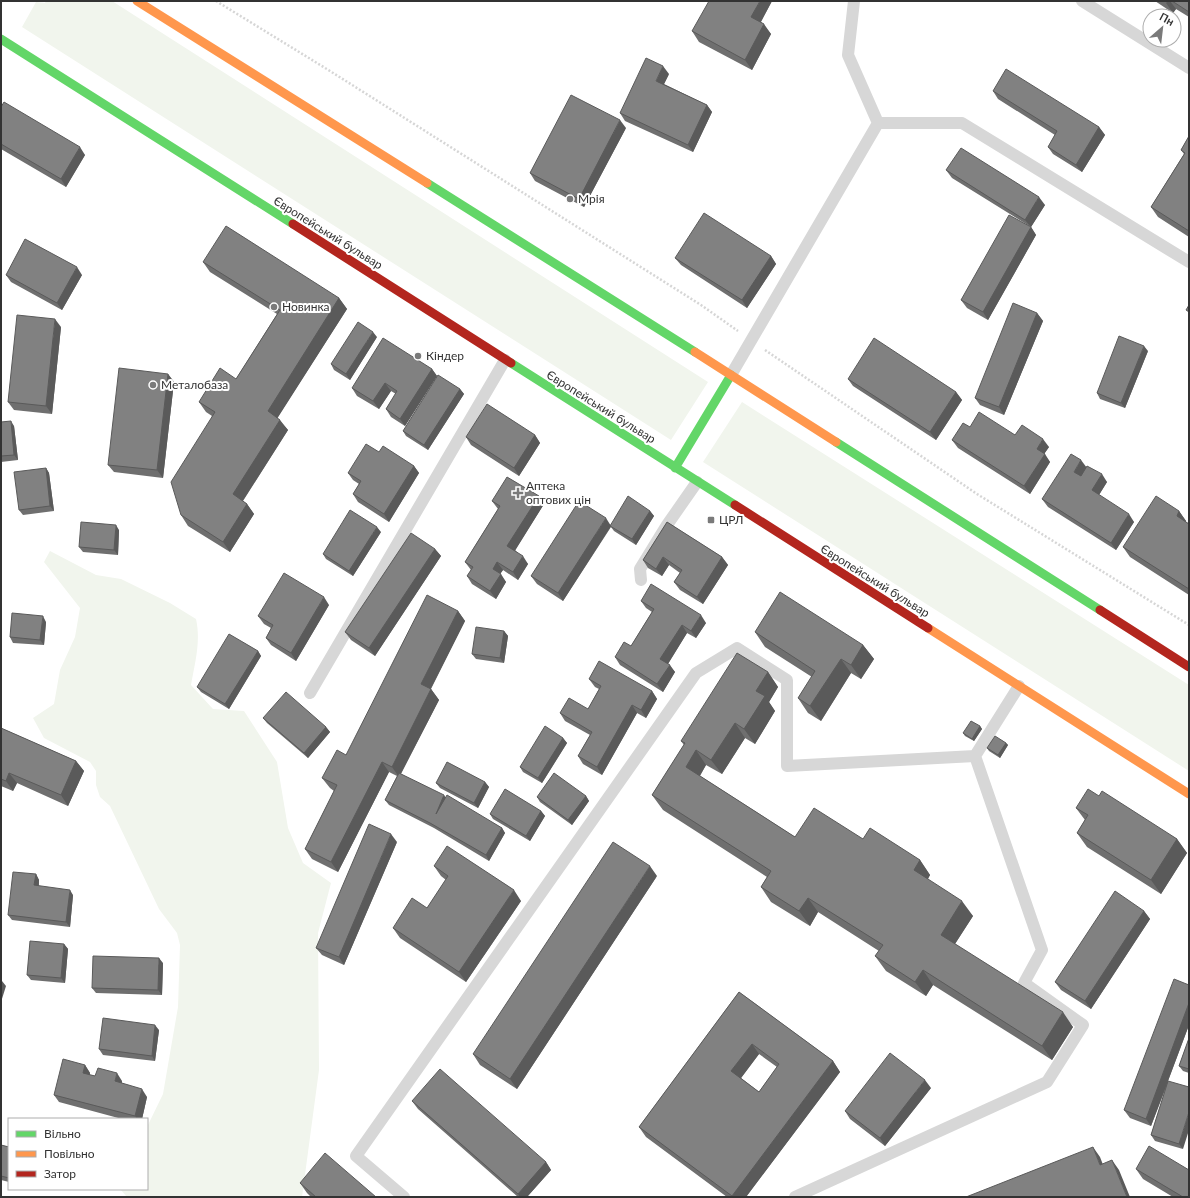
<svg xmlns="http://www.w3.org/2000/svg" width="1190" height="1198" viewBox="0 0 1190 1198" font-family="Lato,sans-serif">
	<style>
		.green { fill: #f1f5ed }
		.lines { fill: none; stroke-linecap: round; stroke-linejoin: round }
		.path { stroke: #d6d6d6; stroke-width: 2.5; stroke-dasharray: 2 2; stroke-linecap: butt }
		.lane { stroke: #d7d7d7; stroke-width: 12 }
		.fast { stroke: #63d668; stroke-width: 9 }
		.slow { stroke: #ff974d; stroke-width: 9 }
		.jam { stroke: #b3261e; stroke-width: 9 }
		.wall { fill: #6f6f6f; fill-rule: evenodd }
		.shaded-wall { fill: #5a5a5a }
		.building { fill: #818181; stroke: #5a5a5a; fill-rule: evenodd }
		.poi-dot { fill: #7a7a7a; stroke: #fff; stroke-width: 1.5 }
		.labels { text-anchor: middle; stroke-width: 4; stroke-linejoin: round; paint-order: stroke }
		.poi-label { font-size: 12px; fill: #333; stroke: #fff; text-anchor: start }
		.street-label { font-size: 12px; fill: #333; stroke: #fff }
	</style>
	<rect width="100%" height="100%" fill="#fff"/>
	<path class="green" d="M46,1h66l596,381 -37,58 -649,-413 14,-25 9,1z
		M742,402l447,283v86l-486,-309z
		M50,551l46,24 25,4 49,24 26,16c5,22 -1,44 -5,66l22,24 31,2 33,51 11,66 15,35 28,20 -13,50 1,137 -17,127h-175l-7,-8h27v-62l16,-33 15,-87 2,-62 -3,-12 -18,-24 -49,-103 -10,-9 -4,-12v-14l-6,-9 -46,-24 -11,-20 21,-14 6,-34 15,-33 5,-29 -36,-46z"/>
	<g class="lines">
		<path class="path" d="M216,1l114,70 371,234 37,26
			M765,350l212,144 212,131"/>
		<path class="lane" d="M1082,1l107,67
			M878,123h84l227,139
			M731,375l147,-252 -30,-68 6,-54
			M641,580l-1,-11 27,-44 30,-43
			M310,693l195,-333
			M975,756l44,-70
			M404,1197l-48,-41 340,-483 41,-25 50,32v86l188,-10
			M795,1197l252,-115 36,-57 -59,-42 18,-33 -67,-194"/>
		<path class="fast" d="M1,39l292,185
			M427,183l268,169
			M511,363l224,142
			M836,442l264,168
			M675,468l56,-93"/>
		<path class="slow" d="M137,1l290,182
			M695,352l141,90
			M928,628l261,166"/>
		<path class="jam" d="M293,224l218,139
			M735,505l193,123
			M1100,610l89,57"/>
	</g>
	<path class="wall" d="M772,1l-11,21 10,12 -19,36 -53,-28 -7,-11z
		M1155,1h34v16l-13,-8 -3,4z
		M669,74l-5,10 43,21 5,7 -19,40 -68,-31 -5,-8z
		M993,91l106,36 6,8 -23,37 -29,-18 -5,-7 7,-12 -57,-36z
		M1,107l84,48 -19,32 -65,-38z
		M626,128l-42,79 -49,-26 -5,-8z
		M1189,136v101l-31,-20 -7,-10 33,-53 -3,-4z
		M946,170l99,35 -14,22 -79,-49z
		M1031,227l5,8 -48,85 -21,-12 -6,-8z
		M771,256l5,8 -29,44 -66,-43 -6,-7z
		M203,262l136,36 8,11 -70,109 11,12 -45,71 4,3 7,10 -24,38 -42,-26 -7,-11 31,-99 -6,-4 -7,-10 37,-23 41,-65 -67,-42z
		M6,275h76l-20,35 -51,-28z
		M1037,313l6,8 -39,94 -24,-10 -5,-7z
		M61,327l-9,87 -38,-4 -6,-8z
		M377,337l-27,43 -16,-10 -3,-6z
		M1148,351l-23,57 -25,-9 -3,-6z
		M432,369l5,7 -32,50 -14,-9 -5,-8 10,-15 -5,-3 -12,18 -22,-13 -5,-8z
		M168,374l6,8 -11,96 -49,-6 -6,-7z
		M848,379l108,13 6,8 -26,40 -83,-54z
		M460,389l4,5 -36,56 -22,-14 -3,-5z
		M1,422l13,4 4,34 -17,2z
		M970,427l45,8 34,12 -5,7 6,8 -20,32 -72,-46 -6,-8z
		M535,435l5,8 -21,33 -48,-31 -5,-8z
		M379,452l35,14 5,7 -30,49 -31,-20 -5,-8 6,-10 -6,-4 -5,-7z
		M1086,467l21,15 -8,13 35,27 -18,28 -68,-43 -6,-8z
		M46,468l3,5 5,38 -31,4 -4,-5z
		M492,501l52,3 -29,46 13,14 -10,16 -15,-10 -3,4 6,8 -10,17 -24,-15 -5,-8 4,-6 -6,-8 33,-53z
		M650,511l4,5 -18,29 -22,-14 -3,-4 -48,74 -26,-17 -6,-8 79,-51z
		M1179,511l7,10v1l3,2v71l-59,-38 -7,-10z
		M667,522l55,35 6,8 -25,39 -23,-14 -6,-8 6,-9 -11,-8 -7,11 -14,-8 -5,-8z
		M119,530l-1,25 -35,-3 -4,-5z
		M381,532l-28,44 -27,-17 -3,-5z
		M435,549l6,7 -66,100 -24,-16 -6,-8z
		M641,601l65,22 -10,15 -9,-5 -19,31 7,8 -12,20 -43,-27 -5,-8 16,-11 21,-34 -6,-4z
		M329,605l-33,56 -25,-16 -5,-7 5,-10 -7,-4 -6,-8z
		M458,611l7,10 -34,68 8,11 -38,74 101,54 3,5 -16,28 -55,-33 -45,-23 -4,-5 12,-24 -8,-4 -51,100 -26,-13 -7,-10 29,-58 -4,-3 -8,-10 24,-23z
		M46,622l-2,23 -31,-2 -3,-6z
		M504,631l4,5 -4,27 -28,-4 -4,-5z
		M755,632l108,13 11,14 -13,20 -10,-6 -30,48 -13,-8 -10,-15 14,-21 -47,-30z
		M258,651l3,5 -32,53 -28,-17 -4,-5z
		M768,672l10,15 -9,15 6,9 -20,33 -10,-6 -23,36 -16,-9 -6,11 95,61 68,2 57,21 10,15 -2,4 45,37 -18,28 118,83 -21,33 -119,-75 -7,11 -40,-25 -11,-15 4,-5 -61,-39 -8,14 -39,-24 -10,-15 6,-10 -104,-67 -11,-15 32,-50 -3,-4z
		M589,679l63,12 5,8 -11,19 -9,-5 -35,62 -19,-11 -5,-8 12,-21 -25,-14 -5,-8 28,-4 11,-20 -4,-2z
		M263,718l63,9 4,5 -22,26 -41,-35z
		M980,726l2,3 -8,12 -9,-5 -2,-3z
		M1,728l75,33 8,10 -16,35 -51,-23 -4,8 -12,-5z
		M563,738l4,5 -25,40 -19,-11 -3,-5z
		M1006,743l2,2 -8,13 -11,-7 -2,-3z
		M485,782l4,5 -11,21 -38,-20 -4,-5z
		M586,796l3,5 -17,24 -32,-23 -3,-5z
		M1099,796l78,43 10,14 -26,41 -74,-47 -10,-14 8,-13 -9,-12z
		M541,811l4,5 -15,25 -37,-22 -3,-5z
		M397,842l-53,123 -22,-10 -6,-7z
		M434,866l87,35 -55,81 -66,-44 -7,-10 34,-20 19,-28 -5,-4z
		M36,874l3,6v6l34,9 -3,32 -58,-7 -4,-5z
		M657,876l-140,213 -37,-24 -7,-11z
		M1144,911l6,8 -59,90 -30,-19 -6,-8z
		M64,944l4,5 -3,34 -34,-3 -4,-5z
		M163,963l-1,32 -66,-2 -4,-5z
		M1189,985v40l-21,56 15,68 -28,-8 -4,-6 16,-50 -16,41 -21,-8 -6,-8z
		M739,992l94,69 7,11 -94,125h-19l-81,-60 -7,-10zM759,1054l18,13 -18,25 -18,-14z
		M159,1030l-4,31 -52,-6 -4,-6z
		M1189,1038v35l-6,-2 -4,-5z
		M85,1065l5,8v2l32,6v2l25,14 -5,22h-20l-63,-17 -5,-7z
		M931,1088l-46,58 -35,-27 -5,-8z
		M412,1101l134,61 5,8 -24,27h-9l-100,-88z
		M1,1145l8,2v35l-8,-2z
		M1136,1169l53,28h-16l-30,-18z
		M300,1183l76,14h-65l-4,-4z"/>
	<path class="shaded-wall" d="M760,1h12l-14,26 -7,-10z
		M1168,1h2l6,8 -3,4 -7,-10z
		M764,24l7,10 -19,36 -7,-10z
		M663,66l6,8 -7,14 -6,-7z
		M707,105l5,7 -19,40 -5,-7z
		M620,120l6,8 -42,79 -5,-8z
		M1099,127l6,8 -23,37 -6,-7z
		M80,147l5,8 -19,32 -5,-8z
		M1039,197l6,8 -14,22 -6,-7z
		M1031,227l5,8 -48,85 -5,-8z
		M771,256l5,8 -29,44 -5,-8z
		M77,267l5,8 -20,35 -5,-7z
		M339,298l8,11 -72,113 -7,-11z
		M1037,313l6,8 -39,94 -5,-8z
		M55,319l6,8 -9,87 -6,-8z
		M373,332l4,5 -27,43 -4,-6z
		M1144,346l4,5 -23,57 -4,-5z
		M432,369l5,7 -32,50 -5,-7z
		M168,374l6,8 -11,96 -6,-8z
		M385,383l6,8 -12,18 -6,-8z
		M460,389l4,5 -36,56 -4,-5z
		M956,392l6,8 -26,40 -6,-8z
		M280,420l8,10 -48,75 -7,-11z
		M11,421l3,5 4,34 -4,-5z
		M535,435l5,8 -21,33 -5,-8z
		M1043,439l6,8 -7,10 -5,-8z
		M1045,454l5,8 -20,32 -6,-8z
		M1081,460l6,8 -8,12 -5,-8z
		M414,466l5,7 -30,49 -5,-8z
		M46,468l3,5 5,38 -4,-5z
		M1102,474l5,8 -10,16 -5,-8z
		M539,496l5,8 -31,50 -6,-8z
		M247,504l7,10 -24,38 -7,-10z
		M650,511l4,5 -18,29 -4,-6z
		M1179,511l7,10 -2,5 -7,-10z
		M1129,514l5,8 -18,28 -5,-7z
		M606,518l5,8 -48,75 -5,-8z
		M116,525l3,5 -1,25 -4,-5z
		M377,527l4,5 -28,44 -4,-5z
		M435,549l6,7 -66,100 -6,-8z
		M523,556l5,8 -10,16 -5,-8z
		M663,557l6,8 -7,11 -6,-7z
		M722,557l6,8 -25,39 -6,-7z
		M497,562l6,8 -5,7 -5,-8z
		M501,574l5,8 -10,17 -6,-8z
		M324,597l5,8 -33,56 -5,-8z
		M458,611l7,10 -37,73 -7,-10z
		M701,615l5,8 -10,15 -5,-7z
		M43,616l3,6 -2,23 -4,-5z
		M682,625l5,8 -21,34 -6,-8z
		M504,631l4,5 -4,27 -4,-5z
		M863,645l11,14 -13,20 -10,-14z
		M258,651l3,5 -32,53 -4,-5z
		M841,659l10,14 -30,48 -11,-15z
		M670,665l5,7 -12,20 -6,-8z
		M768,672l10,15 -9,15 6,9 -20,33 -11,-15 12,-38z
		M431,689l8,11 -40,77 -7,-10z
		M652,691l5,8 -11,19 -5,-8z
		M632,705l5,8 -35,62 -5,-8z
		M735,723l10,15 -23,36 -11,-14z
		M980,726l2,3 -8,12 -2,-2z
		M326,727l4,5 -22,26 -4,-5z
		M563,738l4,5 -25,40 -4,-5z
		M1006,743l2,2 -8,13 -2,-3z
		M696,750l10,15 -10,17 -10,-15z
		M76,761l8,10 -16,35 -7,-11z
		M382,762l7,10 -51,100 -7,-10z
		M9,773l8,10 -4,8 -7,-10z
		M485,782l4,5 -11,21 -4,-5z
		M444,795l4,6 -12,13z
		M586,796l3,5 -17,24 -4,-5z
		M541,811l4,5 -15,25 -4,-5z
		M502,828l3,5 -16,28 -3,-6z
		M391,834l6,8 -53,123 -5,-8z
		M1177,839l10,14 -26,41 -10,-14z
		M920,860l10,15 -6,10 -10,-15z
		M650,866l7,10 -140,213 -7,-10z
		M36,874l3,6 -1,11 -4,-6z
		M70,890l3,5 -3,32 -4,-5z
		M514,890l7,11 -55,81 -7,-10z
		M808,898l10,14 -8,14 -11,-15z
		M962,901l11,15 -22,34 -10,-15z
		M1144,911l6,8 -59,90 -6,-8z
		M64,944l4,5 -3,34 -4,-5z
		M159,958l4,5 -1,32 -4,-5z
		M923,970l10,15 -7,11 -11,-14z
		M2,981l4,5 -5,16v-18z
		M1189,1003v22l-38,101 -5,-7z
		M1063,1012l10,15 -21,33 -10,-14z
		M155,1025l4,5 -4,31 -3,-5z
		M752,1044l7,10 -21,28 -7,-11z
		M833,1061l7,11 -94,125h-13l-1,-1z
		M85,1065l5,8 -2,8 -5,-8z
		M117,1073l5,8 -2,8 -5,-8z
		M925,1080l6,8 -46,58 -5,-8z
		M142,1089l5,8 -5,22h-5l-2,-3z
		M1189,1112v18l-6,19 -4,-5z
		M1093,1147l7,10 7,18 -7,-10z
		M1112,1160l7,10 11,27h-3z
		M546,1162l5,8 -24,27h-7l-2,-3z"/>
	<path class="building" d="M709,1h51l-9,16 13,7 -19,36 -53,-29z
		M1172,1h17v11z
		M646,58l17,8 -7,15 51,24 -19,40 -68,-32z
		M1006,69l93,58 -23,38 -28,-18 9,-16 -64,-40z
		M571,95l49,25 -41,79 -49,-26z
		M4,102l76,45 -19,32 -60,-35v-37z
		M1189,136v95l-38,-24 34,-54 -4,-3z
		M961,148l78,49 -14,23 -79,-50z
		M704,213l67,43 -29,44 -67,-42z
		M1009,215l22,12 -48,85 -22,-12z
		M226,226l113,72 -71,113 12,9 -47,74 14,10 -24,38 -42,-27 -10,-33 44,-70 -16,-10 21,-34 16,11 44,-69 -77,-48z
		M25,239l52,28 -20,36 -51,-28z
		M1013,303l24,10 -38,94 -24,-9z
		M1189,305v7l-3,-2z
		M17,315l38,4 -9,87 -38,-4z
		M358,322l15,10 -27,42 -15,-10z
		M1119,336l25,10 -23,57 -24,-10z
		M383,338l49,31 -32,50 -14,-10 11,-18 -12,-8 -12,18 -21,-13z
		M874,338l82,54 -26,40 -82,-53z
		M119,368l49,6 -11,96 -49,-5z
		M438,375l22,14 -36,56 -21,-14z
		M487,404l48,31 -21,33 -48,-31z
		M979,412l36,23 7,-10 21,14 -6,10 8,5 -21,32 -72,-46 11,-17 7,4z
		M11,421l3,34 -13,1v-34z
		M366,444l13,8 4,-6 31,20 -30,48 -31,-20 8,-13 -13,-8z
		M1071,454l10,6 -7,12 7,4 6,-10 15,8 -10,16 37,24 -18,29 -69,-44z
		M46,468l4,38 -31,4 -5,-38z
		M507,477l32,19 -32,50 16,10 -10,16 -16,-10 -4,7 8,5 -11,17 -23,-15 6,-9 -8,-5 35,-56 -8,-5z
		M628,496l22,15 -18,28 -22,-13z
		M1156,496l23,15 -2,5 12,8v65l-66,-42z
		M579,501l27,17 -48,75 -27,-17z
		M350,510l27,17 -28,44 -26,-17z
		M81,522l35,3 -2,25 -35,-3z
		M667,522l55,35 -25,40 -23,-15 8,-12 -19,-13 -7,12 -13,-9z
		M411,533l24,16 -66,99 -24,-16z
		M284,573l40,24 -33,56 -25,-15 7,-13 -15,-9z
		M651,584l50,31 -10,16 -9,-6 -22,34 10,6 -13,19 -42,-27 9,-15 7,4 23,-37 -13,-8z
		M780,592l83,53 -12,20 -10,-6 -31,47 -12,-8 17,-27 -60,-39z
		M427,595l31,16 -37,73 10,5 -39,78 -10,-5 -51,100 -26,-13 32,-64 -15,-7 15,-28 9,5z
		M12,613l31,3 -3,24 -30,-3z
		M476,627l28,4 -4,27 -28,-4z
		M229,634l29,17 -33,53 -28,-17z
		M737,653l31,19 -12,19 9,5 -21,33 -9,-6 -24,37 -15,-10 -10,17 109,70 19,-29 49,31 7,-11 50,32 -6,10 48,31 -21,34 122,77 -21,34 -119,-76 -8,12 -40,-26 8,-11 -75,-47 -9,13 -38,-24 10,-16 -119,-76 33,-52 -4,-2z
		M599,661l53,30 -11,19 -9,-5 -35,62 -19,-11 14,-24 -32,-19 9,-15 19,11 13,-23 -12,-7z
		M286,692l40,35 -22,26 -41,-35z
		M971,721l9,5 -8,13 -9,-6z
		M545,726l18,12 -25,40 -18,-11z
		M1,728l75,33 -15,34 -52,-22 -3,8 -5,-2z
		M995,736l11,7 -8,12 -11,-7z
		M447,762l38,20 -11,21 -38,-20z
		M399,773l45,22 -8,19 11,-19 55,33 -16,27 -56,-32 -45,-23z
		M554,773l32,23 -18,24 -31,-23z
		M505,789l36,22 -15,25 -36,-22z
		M1088,789l11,7 3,-5 75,48 -26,41 -74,-47 11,-18 -12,-7z
		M369,824l22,10 -52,123 -23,-9z
		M613,842l37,24 -140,213 -37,-25z
		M447,846l67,44 -55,82 -66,-44 19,-30 15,10 21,-32 -14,-10z
		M13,872l23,2 -2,11 36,5 -4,32 -58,-7z
		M1115,891l29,20 -59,90 -30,-19z
		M30,941l34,3 -3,34 -34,-3z
		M93,956l66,2 -1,32 -66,-2z
		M1174,979l15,6v18l-43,116 -22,-9z
		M739,992l94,69 -101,135 -93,-69zM752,1044l27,20 -20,28 -28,-21z
		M103,1018l52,7 -3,31 -53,-7z
		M1189,1038v31l-10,-3z
		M890,1053l35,27 -45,58 -35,-27z
		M63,1059l22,6 -2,8 12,3 3,-8 19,5 -2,8 27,8 -7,27 -81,-21z
		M440,1069l106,93 -28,32 -106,-93z
		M1168,1081l21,6v25l-10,32 -28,-9z
		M1,1145l8,2v31l-8,-2z
		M1149,1146l40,24v27h-6l-47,-28z
		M1093,1147l7,18 12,-5 15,37h-161z
		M325,1153l51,44h-60l-16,-14z"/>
	<g class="poi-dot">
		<circle cx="570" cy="199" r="4"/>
		<circle cx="274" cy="307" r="4"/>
		<circle cx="418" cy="356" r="4"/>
		<circle cx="153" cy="385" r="4"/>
		<path d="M516 487h4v4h4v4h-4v4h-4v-4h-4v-4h4z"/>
		<rect x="707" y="516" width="8" height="8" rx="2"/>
	</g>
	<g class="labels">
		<g class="poi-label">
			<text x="578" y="203">Мрія</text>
			<text x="282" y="311">Новинка</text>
			<text x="426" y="360">Кіндер</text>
			<text x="161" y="389">Металобаза</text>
			<text x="526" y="490">Аптека<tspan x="526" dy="14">оптових цін</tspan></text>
			<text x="719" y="524">ЦРЛ</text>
		</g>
		<g class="street-label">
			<text transform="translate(328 233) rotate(32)" y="4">Європейський бульвар</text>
			<text transform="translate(601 407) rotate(32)" y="4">Європейський бульвар</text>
			<text transform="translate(875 581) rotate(32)" y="4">Європейський бульвар</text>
		</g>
	</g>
	<rect width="1190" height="1198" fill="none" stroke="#333333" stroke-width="4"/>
	<rect x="8" y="1118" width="140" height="72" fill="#ffffff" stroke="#adadad"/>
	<rect x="16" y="1131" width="20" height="6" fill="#63d668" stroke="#adadad"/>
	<text x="44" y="1138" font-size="12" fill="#333333">Вільно</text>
	<rect x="16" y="1151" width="20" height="6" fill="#ff974d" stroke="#adadad"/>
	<text x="44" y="1158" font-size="12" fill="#333333">Повільно</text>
	<rect x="16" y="1171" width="20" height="6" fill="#b3261e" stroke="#adadad"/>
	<text x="44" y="1178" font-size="12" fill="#333333">Затор</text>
	<g transform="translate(1162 28) rotate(28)"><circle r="19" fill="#ffffff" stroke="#adadad"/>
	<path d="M0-3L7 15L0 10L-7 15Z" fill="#7a7a7a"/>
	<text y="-6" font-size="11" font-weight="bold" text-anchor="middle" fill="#333333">Пн</text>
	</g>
</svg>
